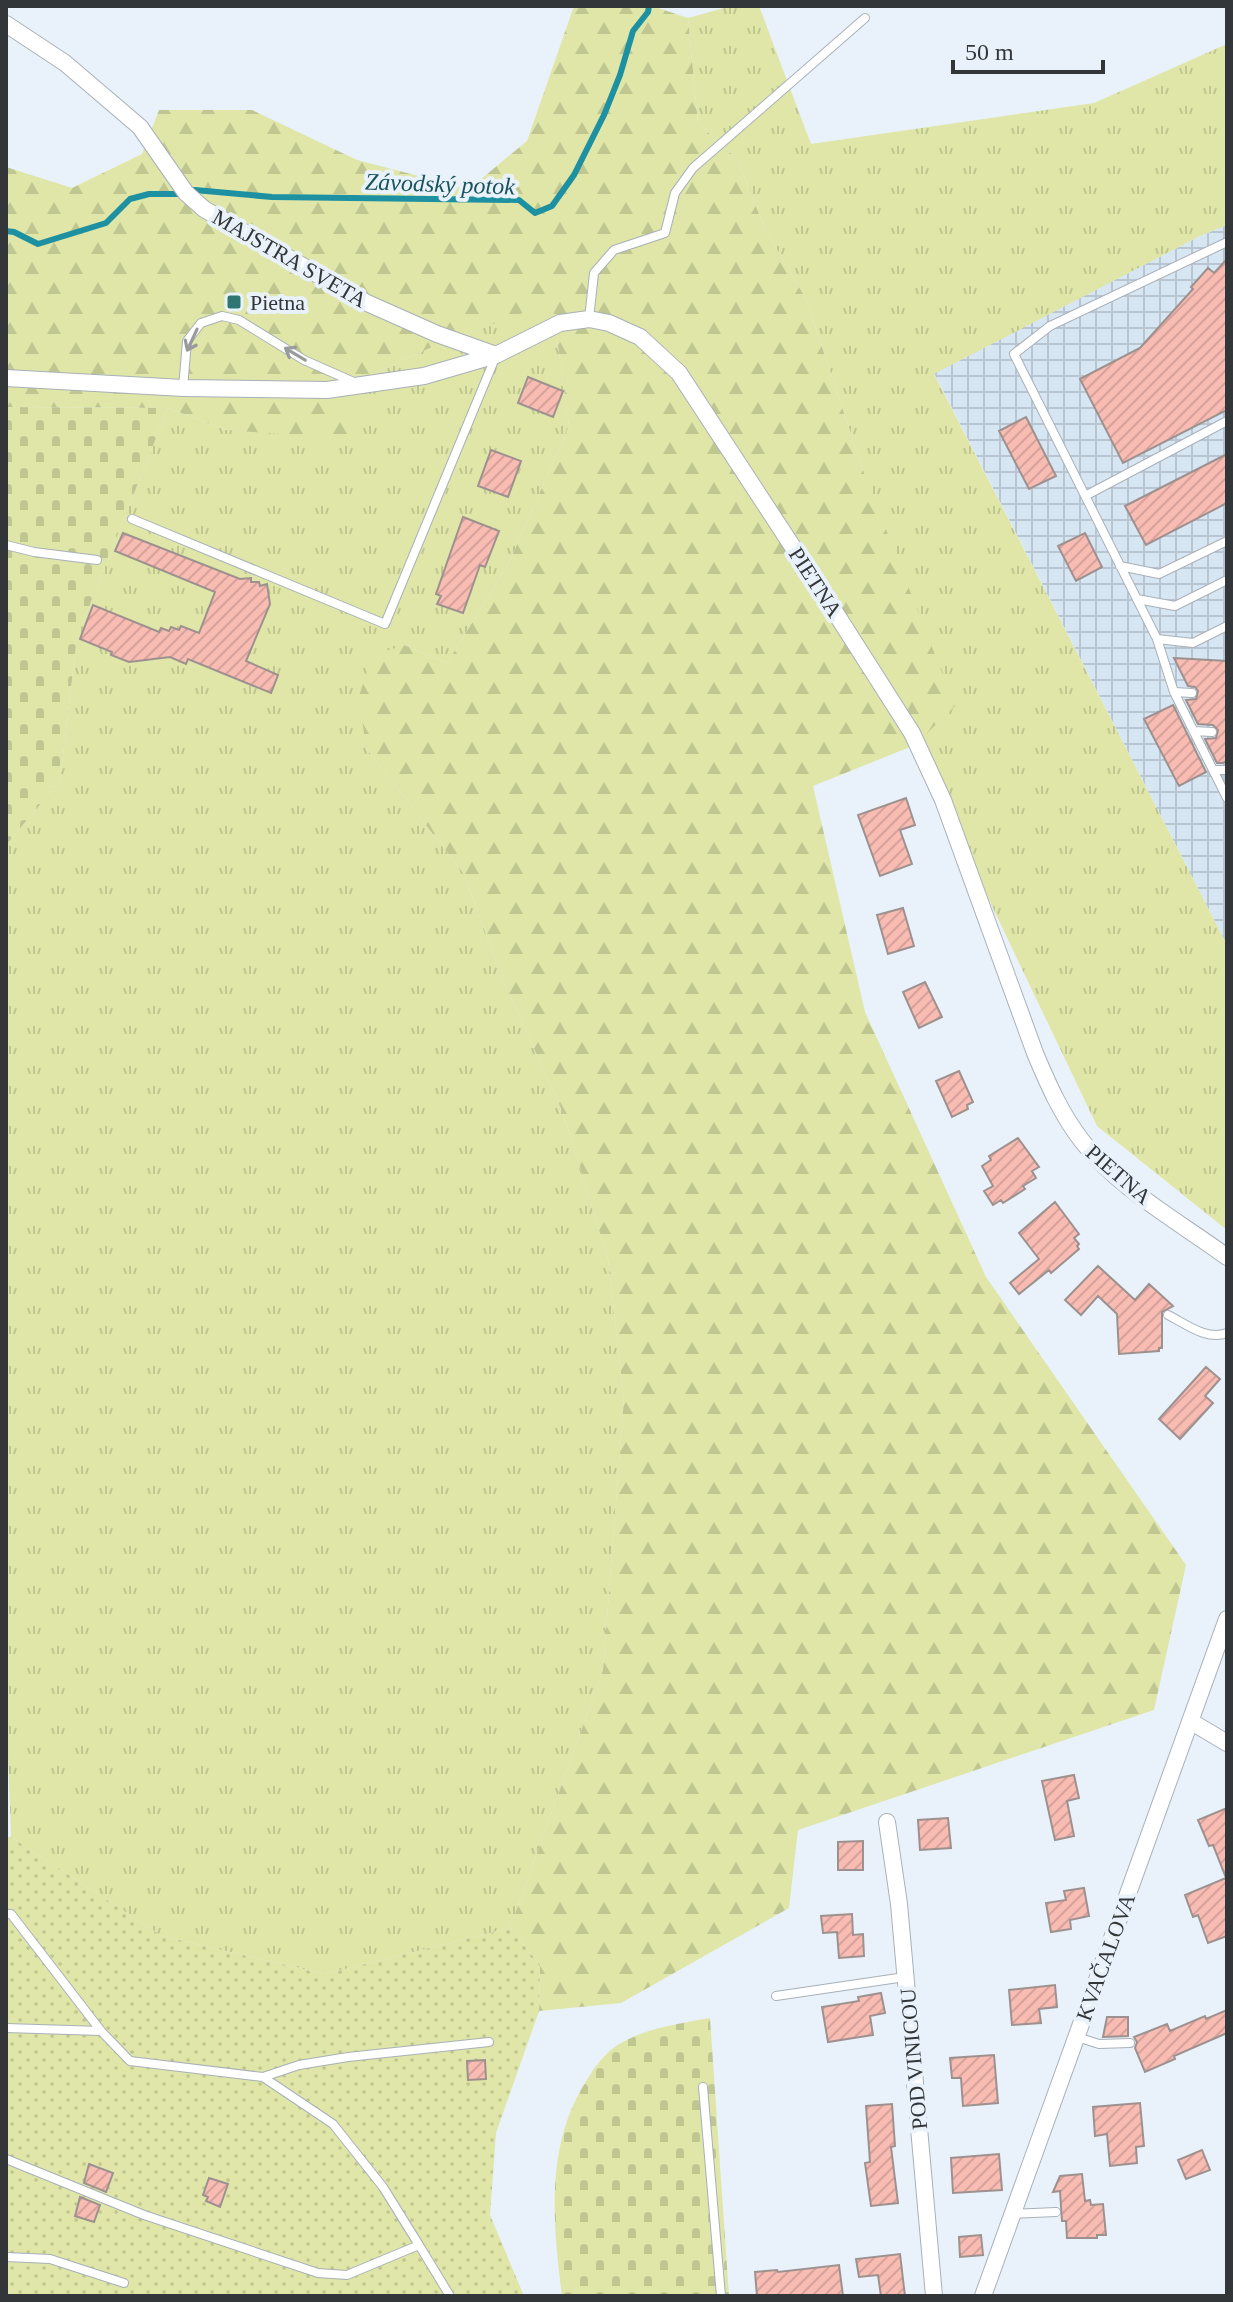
<svg xmlns="http://www.w3.org/2000/svg" width="1233" height="2302" viewBox="0 0 1233 2302" font-family="Georgia,serif">
	<style>
		.industrial { fill: url(#industrial-grid) }
		.grass { fill: url(#grass-tufts) }
		.forest { fill: url(#forest-firs) }
		.cemetery { fill: url(#cemetery-stones) }
		.park { fill: url(#park-dots) }
		.lines { fill: none; stroke-linecap: round; stroke-linejoin: round }
		.stream { stroke: #1d90a1; stroke-width: 6 }
		.building { fill: url(#building-hatch); stroke: #9d918f; stroke-width: 2 }
		.service-casing { stroke: #a8b0b8; stroke-width: 10 }
		.minor-casing { stroke: #a8b0b8; stroke-width: 18 }
		.service { stroke: #fff; stroke-width: 8 }
		.minor { stroke: #fff; stroke-width: 16 }
		.oneway { stroke: #999a9c }
		.poi-dot { fill: #2d7672; stroke: #e9f2fa; stroke-width: 3 }
		.labels { text-anchor: middle; stroke-width: 8; stroke-linejoin: round; paint-order: stroke }
		.street-label { font-size: 22px; fill: #333639; stroke: #e9f2fa }
		.poi-label { font-size: 22px; fill: #333639; stroke: #e9f2fa; text-anchor: start }
		.water-label { font-size: 24px; font-style: italic; fill: #19535d; stroke: #e9f2fa }
	</style>
	<defs>
		<pattern id="industrial-grid" width="8" height="8" patternUnits="userSpaceOnUse" patternTransform="scale(2)"><rect width="8" height="8" fill="#d7e6f3"/><path d="M0 4h8M4 0v8" fill="none" stroke="#b9c6d1"/></pattern>
		<pattern id="grass-tufts" width="24" height="20" patternUnits="userSpaceOnUse" patternTransform="scale(2)"><rect width="24" height="20" fill="#dfe6a7"/><path d="M3 7l-1-3M5 7V3M7 7l1-3M15 17l-1-3M17 17v-4M19 17l1-3" fill="none" stroke="#c0c690"/></pattern>
		<pattern id="forest-firs" width="22" height="20" patternUnits="userSpaceOnUse" patternTransform="scale(2)"><rect width="22" height="20" fill="#dfe6a7"/><path d="M5 1l3.5 6h-7zM16 11l3.5 6h-7z" fill="#c0c690"/></pattern>
		<pattern id="cemetery-stones" width="16" height="16" patternUnits="userSpaceOnUse" patternTransform="scale(2)"><rect width="16" height="16" fill="#dfe6a7"/><path d="M2 7V4a2 2 0 0 1 4 0v3zM10 15v-3a2 2 0 0 1 4 0v3z" fill="#c0c690"/></pattern>
		<pattern id="park-dots" width="8" height="8" patternUnits="userSpaceOnUse" patternTransform="scale(2)"><rect width="8" height="8" fill="#dfe6a7"/><path d="M2 2h.1M6 6h.1" fill="none" stroke="#c0c690" stroke-width="1.8" stroke-linecap="round"/></pattern>
		<pattern id="building-hatch" width="6" height="6" patternUnits="userSpaceOnUse" patternTransform="scale(2)"><rect width="6" height="6" fill="#f9bcb3"/><path d="M-1 1l2-2M0 6l6-6M5 7l2-2" fill="none" stroke="#d6a29b"/></pattern>
	</defs>
	<rect width="100%" height="100%" fill="#e9f2fa"/>
	<path class="industrial" d="M1227,225v720l-293,-572 266,-137z"/>
	<path class="grass" d="M731,6h28l52,138 283,-41 133,-59v181l-27,11 -266,138 293,571v285l-130,-104 -182,-381 -50,-269 -59,-177 -41,-70 -28,-70 -39,-36 -10,-105z
		M552,301l17,125 -61,139 -61,98 -43,-18 -38,103 98,126 37,101 62,138 45,146 16,140 -21,271 -93,258 -185,46 -163,-38 -151,-99 -5,-138v-854l54,-64 17,-144 91,-229 58,22 142,-54 62,-28z"/>
	<path class="forest" d="M574,6h78l36,12 10,105 39,36 28,70 41,70 59,177 90,230 -40,39 -102,41 52,226 121,265 200,288 -32,145 -356,120 -9,78 -168,95 -82,8 1,-46 -30,-37 93,-258 21,-271 -16,-140 -45,-146 -62,-138 -37,-101 -98,-126 -7,-52 13,-40 32,-11 43,18 61,-98 61,-139 -17,-124 -122,46 -62,28 -22,63 -120,-9 -58,-22 -162,-1v-240l66,21 70,-34 17,-44h93l105,50 112,29 58,-48z"/>
	<path class="cemetery" d="M6,407l162,1 -91,229 -17,144 -54,64z
		M710,2018l19,278h-167c-9,-72 -17,-149 23,-213 7,-12 16,-25 27,-34 27,-20 65,-25 98,-31z"/>
	<path class="park" d="M6,1837h5l151,99 163,38 185,-46 30,37 -1,46 -43,122 -6,82 34,81h-518z"/>
	<g class="lines">
		<path class="stream" d="M6,231l8,1 24,12 68,-21 24,-24 19,-5h30l16,-4 77,7 247,3 16,13 17,-7 22,-31 30,-60 16,-40 13,-44 15,-19 1,-6"/>
	</g>
	<path class="building" d="M1227,259v151l-104,53 -43,-84 60,-31 53,-59 -2,-2 17,-19 6,5z
		M528,377l35,14 -10,26 -35,-14z
		M1026,417l30,59 -27,13 -30,-58z
		M491,450l30,11 -13,36 -30,-11z
		M1227,454v49l-81,42 -21,-39z
		M463,517l36,14 -14,36 -5,-2 -17,48 -26,-9 4,-8 -5,-2z
		M123,533l117,46 11,-1v4h8l1,4 7,-2 3,20 -24,57 32,14 -7,18 -83,-34 -2,5 -16,-7 -41,5 -18,-7 1,-3 -32,-13 13,-34 66,27 2,-4 8,3 2,-4 8,3 2,-4 18,7 16,-41 -100,-41z
		M1085,533l17,34 -26,14 -18,-35z
		M1174,658l53,3v100l-4,2h-6l-12,-24 11,-1 2,-8 -5,-5 -15,-1 -12,-24 10,-1 2,-8 -3,-4 -7,-1z
		M1173,705l33,67 -27,14 -35,-67z
		M906,798l9,27 -15,5 12,34 -32,12 -22,-61z
		M903,908l11,38 -26,8 -11,-39z
		M925,982l17,35 -23,11 -16,-36z
		M959,1071l14,31 -6,3 1,4 -16,8 -16,-36z
		M1018,1138l21,29 -7,4 4,7 -13,8 2,3 -22,14 -2,-3 -8,5 -9,-14 9,-5 -11,-20 9,-6 -2,-4z
		M1055,1202l24,32 -5,4 5,6 -2,2 2,3 -28,24 -2,-3 -30,24 -9,-11 29,-24 -20,-26z
		M1098,1266l37,34 14,-16 24,22 -11,6v36h-3v3l-40,3 -2,-40 -19,-18 -17,19 -16,-15z
		M1206,1367l14,12 -15,17 8,7 -33,36 -21,-20z
		M1074,1775l5,23 -12,3 7,35 -19,4 -13,-59z
		M1227,1808v128l-19,7 -10,-28 -5,2 -8,-22 41,-17 -13,-33 -4,1 -11,-26z
		M948,1818l3,30 -31,2 -2,-30z
		M863,1841v29h-25v-28z
		M1084,1888l5,28 -19,4 1,9 -20,3 -5,-29 20,-3 -2,-9z
		M852,1914l1,21 10,-1 1,22 -25,2 -2,-26 -14,1 -2,-17z
		M1055,1985l2,22 -18,2 2,14 -29,2 -3,-35z
		M881,1993l4,20 -15,3 3,19 -45,7 -6,-35 37,-6 -1,-4z
		M1227,2010v23l-53,23 1,3 -30,13 -10,-24 2,-6 -3,-5 33,-13 3,7 35,-15 1,3z
		M1107,2017h21v19l-25,1z
		M994,2055l4,48 -35,3 -2,-28h-9l-2,-20z
		M485,2060l1,19 -18,1 -1,-19z
		M1140,2103l4,43 -8,1 1,16 -27,3 -3,-32 -12,2 -2,-29z
		M892,2104l3,42 -4,1 7,56 -27,3 -6,-43 5,-1 -4,-56z
		M1202,2150l8,20 -24,9 -8,-19z
		M999,2154l3,36 -49,3 -2,-35z
		M89,2164l24,9 -7,19 -22,-9z
		M1082,2174l3,27 5,-1 1,5 12,-1 3,31h-9v3h-30l-1,-17h-4l-2,-30 -7,1 7,-16z
		M209,2178l19,6 -8,23 -14,-6 2,-4 -5,-2z
		M80,2197l20,8 -6,17 -19,-6z
		M981,2235l2,20 -23,2 -1,-20z
		M900,2254l5,42h-24l-3,-21 -19,2 -3,-18z
		M839,2265l4,31h-86l-2,-24 22,-2 1,2z"/>
	<g class="lines">
		<g class="service-casing">
			<path id="service" d="M1227,242l-177,84 -36,28 143,285 17,53 53,106
				M589,319l5,-46 20,-23 51,-17 10,-40 18,-25 172,-150
				M183,388l4,-47 14,-18 21,-7 17,4 65,40 52,23
				M1085,496l142,-75
				M132,519l253,105 110,-266
				M6,545l28,7 63,8
				M1120,566l39,8 68,-33
				M1137,599l38,7 52,-26
				M1157,639l36,4 34,-17
				M1174,692l18,1
				M1194,731l18,1
				M1213,770h14
				M1168,1315c18,9 39,26 59,18
				M6,1914h5l90,117 29,30 133,16 70,47 50,63 36,58 -72,30 -29,-2 -174,-58 -138,-56
				M776,1996l129,-19
				M6,2028l95,3
				M1077,2037l22,7 31,-1
				M263,2077l36,-12 49,-8 141,-15
				M703,2087l18,209
				M1013,2214l43,-2
				M419,2245l31,51
				M6,2257l44,2 74,24"/>
		</g>
		<g class="minor-casing">
			<path id="minor" d="M6,24l59,39 75,64 46,66 18,16 161,93 72,32 59,21
				M6,378l177,10 144,2 97,-14 72,-21 64,-32 29,-4 20,4 31,14 39,36 140,214 93,146 31,67 92,253c13,31 26,61 47,88 37,48 96,80 145,116
				M1190,1721l37,22
				M887,1822l12,82 35,392
				M983,2296l244,-677"/>
		</g>
		<use href="#service" class="service"/>
		<use href="#minor" class="minor"/>
	</g>
	<defs><path id="oneway-shaft" d="M-6 0H5M1.5-3L5.5 0L1.5 3" fill="none" stroke-width="1.6" stroke-linecap="round" stroke-linejoin="round" transform="scale(2)"/></defs>
	<g class="oneway">
		<use href="#oneway-shaft" transform="translate(192 340) rotate(115)"/>
		<use href="#oneway-shaft" transform="translate(295 354) rotate(-149)"/>
	</g>
	<rect class="poi-dot" x="226" y="294" width="16" height="16" rx="4"/>
	<g class="labels">
		<g class="street-label">
			<text transform="translate(290 258) rotate(30)" y="8">MAJSTRA SVETA</text>
			<text transform="translate(816 582) rotate(57)" y="8">PIETNA</text>
			<text transform="translate(1119 1174) rotate(41)" y="8">PIETNA</text>
			<text transform="translate(1105 1957) rotate(-70)" y="8">KVAČALOVA</text>
			<text transform="translate(913 2059) rotate(-95)" y="8">POD VINICOU</text>
		</g>
		<g class="poi-label">
			<text x="250" y="310">Pietna</text>
		</g>
		<g class="water-label">
			<text transform="translate(440 184) rotate(2)" y="8">Závodský potok</text>
		</g>
	</g>
	<rect width="1233" height="2302" fill="none" stroke="#333639" stroke-width="16"/>
	<path d="M953 60v12h150v-12" fill="none" stroke="#333639" stroke-width="4"/>
	<text x="965" y="60" font-size="24" fill="#333639" stroke="#e9f2fa" stroke-width="6" paint-order="stroke">50 m</text>
</svg>
